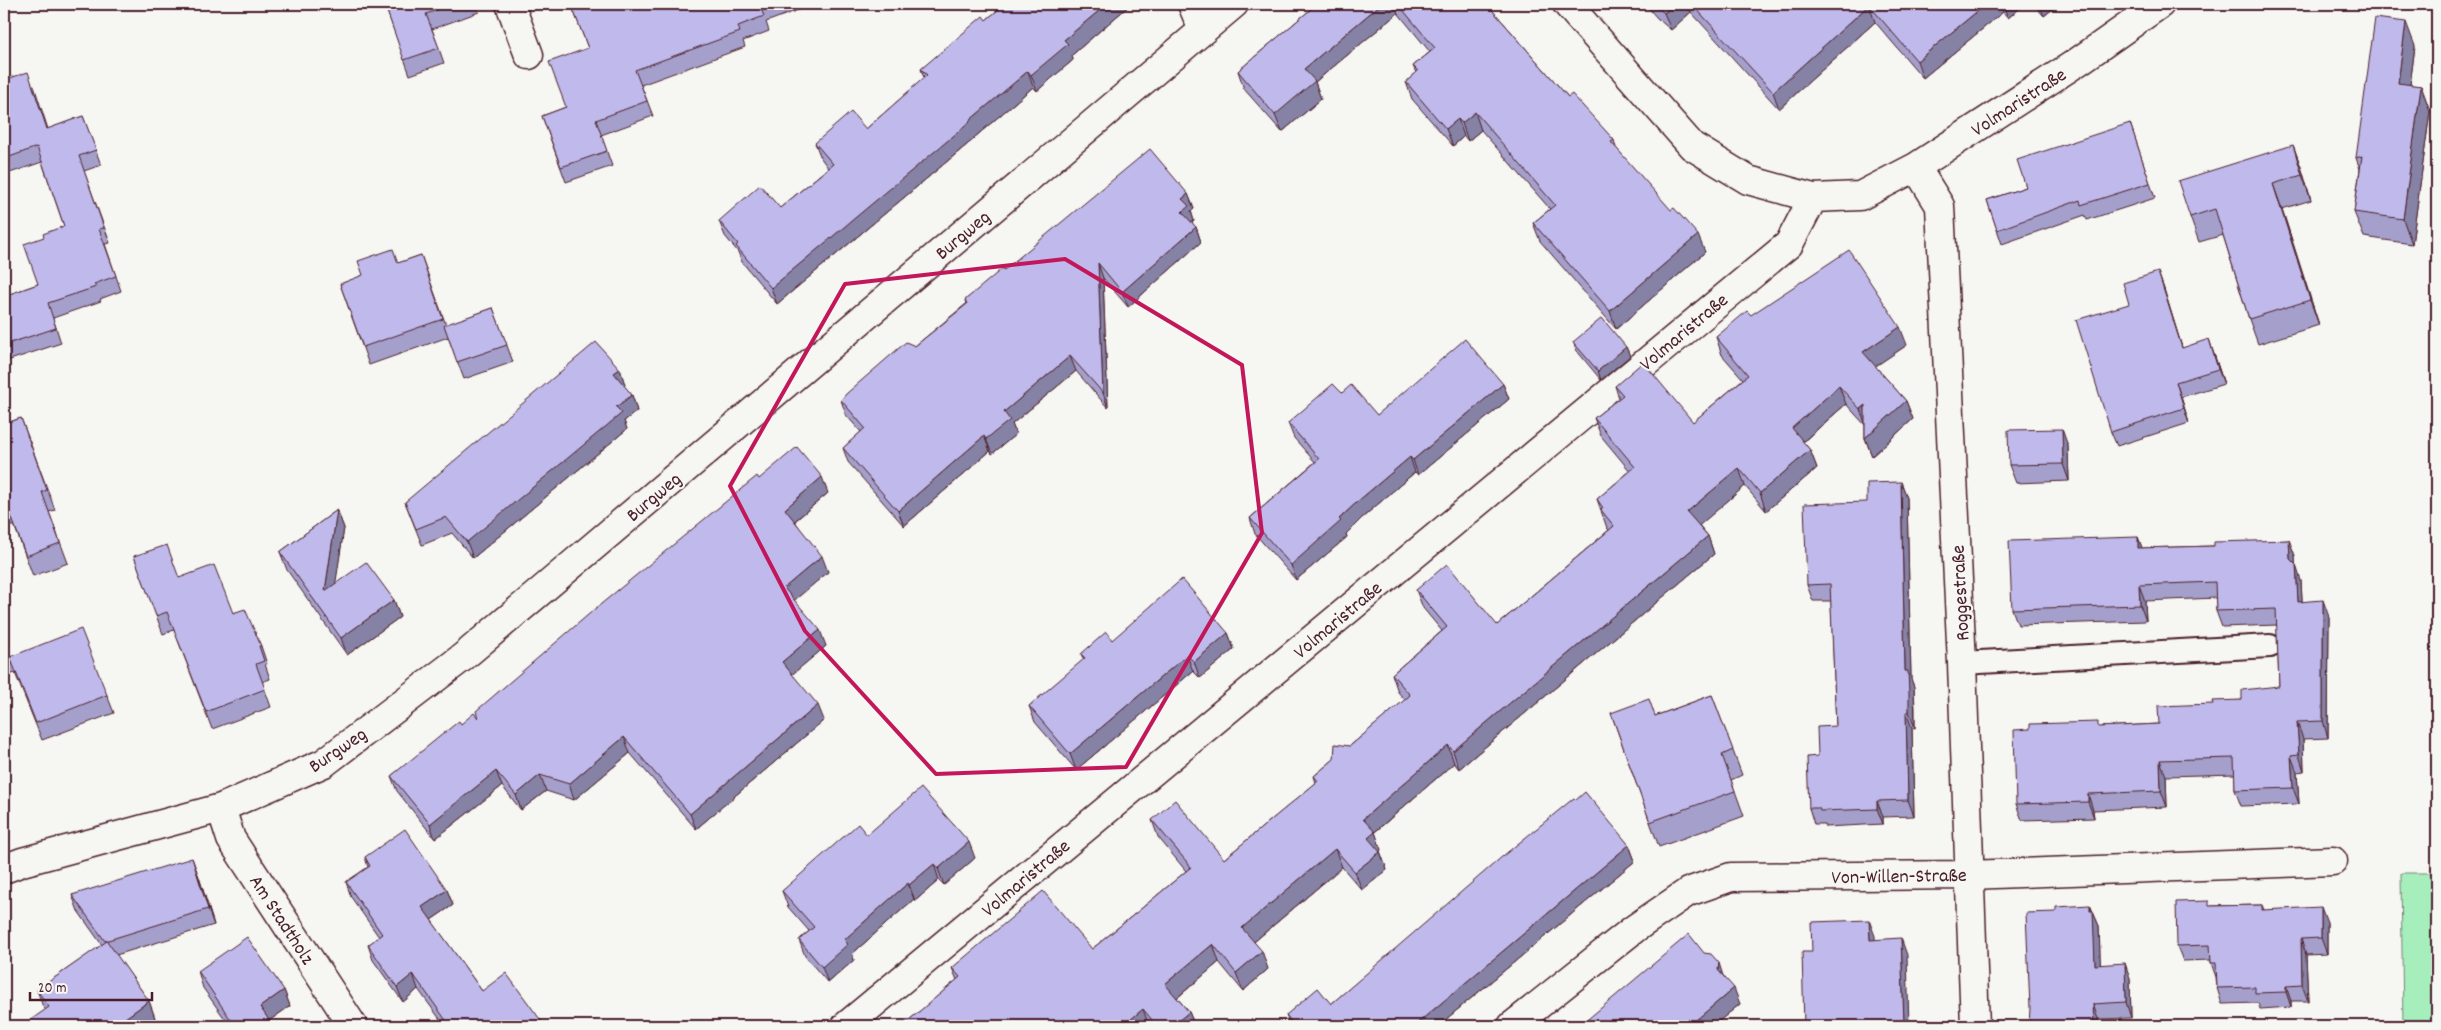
<svg xmlns="http://www.w3.org/2000/svg" width="2441" height="1030" viewBox="0 0 2441 1030" font-family="Dekko,sans-serif">
	<style>
		.green { fill: #a6eebc; stroke: #788674 }
		.lines { fill: none; stroke-linecap: round; stroke-linejoin: round }
		.lane-casing { stroke: #4a1f2b; stroke-width: 26 }
		.street-casing { stroke: #4a1f2b; stroke-width: 31 }
		.lane { stroke: #f6f6f2; stroke-width: 22 }
		.street { stroke: #f6f6f2; stroke-width: 28 }
		.wall { fill: #a5a0cb; stroke: #4a1f2b }
		.shaded-wall { fill: #8682a5; stroke: #4a1f2b }
		.building { fill: #c0baec; stroke: #4a1f2b }
		.marked { fill: none; stroke: #c2185b; stroke-width: 4; stroke-linejoin: round }
		.labels { text-anchor: middle; stroke-width: 4; stroke-linejoin: round; paint-order: stroke }
		.street-label { font-size: 20px; fill: #4a1f2b; stroke: #f6f6f2 }
	</style>
	<rect width="100%" height="100%" fill="#f6f6f2"/>
	<filter id="ink" filterUnits="userSpaceOnUse"><feTurbulence type="fractalNoise" baseFrequency=".02" numOctaves="2"/><feDisplacementMap in="SourceGraphic" scale="10" xChannelSelector="R" yChannelSelector="G"/><feConvolveMatrix kernelMatrix="1 2 1 2 8 2 1 2 1" color-interpolation-filters="sRGB"/></filter>
	<g filter="url(#ink)">
		<path class="green" d="M2401,873h36v153h-34z"/>
		<g class="lines">
			<g class="lane-casing">
				<path id="lane" d="M1962,663l308,-17"/>
			</g>
			<g class="street-casing">
				<path id="street" d="M510,4l19,51
					M1192,4l11,26
					M1567,4l125,142 56,34 65,18 47,-2 56,-29 163,-106 81,-57
					M1916,167l24,39 22,457 13,363
					M221,808l10,31 122,187
					M4,869l18,-7 199,-54 103,-45 139,-106 771,-653
					M846,1026l943,-782 24,-46
					M1512,1026l122,-97 54,-37 43,-15 238,-2 364,-14"/>
			</g>
			<use href="#lane" class="lane"/>
			<use href="#street" class="street"/>
		</g>
		<path class="wall" d="M403,4h73l3,8 -47,17 12,34 -34,12 -23,-64 17,-6z
			M542,4h15l-12,6z
			M571,4h243l-48,18 3,9 -26,10 2,6 -104,38 12,31 -52,19 11,31 -46,16 -24,-66 24,-9 22,-59z
			M1005,4h126l-59,51 1,5 -36,31 -4,-4 -58,50v1l-198,166 -35,-42 -4,-10 -13,-16 -6,-15 61,-13 48,-40 -7,-10 -6,-15 51,-14 58,-51 -3,-9 65,-49z
			M1317,4h170l81,93 46,43 2,8 89,104 -89,77 -76,-88 -7,-18 17,-14 -69,-79 -13,11 -4,-5 -11,10 -41,-47 -6,-17 10,-9 -3,-7 17,-14 -32,-39 -83,69 6,17 -39,33 -38,-43 -6,-18z
			M1645,4h380l-17,14 -5,-6 -80,66 -48,-56 -96,87 -88,-97 -20,18 -14,-12z
			M2033,4h26l-15,12z
			M2415,46l-5,39 11,1 9,25 -18,133 -48,-7 -10,-25 6,-43 -4,-11z
			M4,80l30,6 14,43 35,-13 18,49 -17,6 26,72 -5,1 16,47 -21,8 1,2 -48,17 8,25 -57,19v-66l34,-12 6,-47 20,-11 -22,-64 -38,13z
			M2130,123l25,75 -68,22 -2,-5 -83,29 -15,-44 39,-13z
			M2293,145l9,25 9,30 -29,9 37,116 -61,19 -9,-25 -26,-84 -24,7 -9,-25z
			M1188,194l6,15 -3,2 3,10 -2,2 4,4 5,15 -73,65 -25,-29 5,130 -32,-37 -64,53 4,10 -24,20 -2,-3 -86,75 -56,-64 -5,-14 18,-16 -15,-17 -5,-15 74,-54 51,-42 -1,-4 39,-30z
			M421,255l25,70 47,-17 20,54 -49,17 -16,-42 -79,28 -29,-81z
			M2163,286l19,62 32,6 10,30 -43,13 8,26 -72,23 -6,-14 18,-128z
			M1751,315l156,30 -32,21 31,35 7,18 -41,37 -7,-18v-13l-19,-21 -43,38 7,8 7,18 -51,43 -21,-25 -46,39 9,11 6,18 -255,215 -5,-6 -79,69 6,18 -1,1 7,19 -25,20 -20,-23 -88,75 14,27 -25,22 -24,-29 -42,36 12,14 6,14h-293l55,-46 -5,-12 140,-19 50,-41 44,-37 -28,-34 -6,-17 72,39 92,-76 -2,-7 91,-76 -7,-8 -6,-18 50,-43 -19,-23 -7,-18 81,35 112,-95 -2,-2 -10,-29 33,-28 -29,-35 -7,-18 25,-20 -4,-12 78,36 50,-43 -21,-24 -6,-18z
			M1573,342l53,5 4,9 -29,24 -24,-29z
			M620,369l5,16 -1,1 8,9 5,16 -13,10 3,8 -154,129 -21,-25 -30,12 -17,-43z
			M1503,384l6,15 -91,76 -3,-3 -53,46 -16,16 1,3 -51,43 -41,-46 -5,-16 65,-56 -21,-24 -6,-15 54,-30 35,22z
			M21,418l34,92 -6,2 19,51 -35,13 -19,-51 -10,4v-105z
			M2068,446l1,35 -53,2 -7,-18z
			M759,479l69,14 -33,28 33,51 -34,28 32,46 -34,28 32,46 -128,109 -66,-76 -56,47 -28,-9 -25,19 -19,-24 -67,53 -38,-48 -6,-15 70,-52 17,-6z
			M1901,482l6,16 4,181 3,8 1,22v19h-3l2,88 -31,1v7l-58,3 -1,-3h-10l-5,-16 9,-52 18,-30 -5,-125h-18l-6,-16 60,-83z
			M337,510l7,18 -9,56 59,16 6,17 -53,38 -60,-85 -7,-18z
			M2138,537l4,11 72,-2 75,-6 6,16v9l6,16 1,21 27,15 -1,121 -25,1 1,32 -7,1 2,32 -58,2 -6,-16v-16l-69,2 1,31 -74,3 1,8 -72,2 -6,-16 84,-77 59,-3 54,-20 29,-4 37,-14 -2,-61 -55,2 -6,-16v-13l-71,3 1,20 -128,4 -6,-16z
			M134,556l45,22 54,35 28,33 6,18h-2l5,15 -8,3 9,25 -59,22 -38,-99 -11,4z
			M1228,633l6,16 -34,29 -7,-7 -117,99 -41,-48 -6,-16 55,-46 -3,-6 31,-14z
			M4,641l6,15 97,39 7,18 -72,27 -27,-67 -11,4z
			M1712,695l30,80 -11,5 13,36 -85,31 -48,-134 44,3z
			M1576,800l53,45 6,16 -197,165h-148l-4,-11 45,-11z
			M867,835l108,23 -31,27 -5,-5 -24,21 -1,-2 -62,55 2,6 -26,23 -23,-27 -6,-16 10,-9 -21,-24 -6,-16z
			M365,857l82,33 6,15 -22,15 51,71 63,35h-100l-27,-37 -15,13 -30,-42 -5,-15 11,-8 -28,-40 -5,-15 22,-15z
			M198,874l16,51 -98,30 33,46 6,17 -11,8h-122l24,-16 -3,-3 -6,-17 65,-45 -24,-34 -6,-16z
			M2090,905l9,21 1,38 30,14 1,40 -33,1 1,7h-70z
			M2262,905l2,5 63,13v31l-21,1 2,46h-17v6l-31,2 -2,-6 -36,1 -5,-16 -1,-11 -5,-14v-3l-28,1 -6,-15 34,-40z
			M198,971l86,19 6,16 -20,14 3,6h-43l-27,-38z
			M1723,975l17,29 -27,22h-122l-3,-7z"/>
		<path class="shaded-wall" d="M1107,4h24l-59,51 1,5 -36,31 -6,-16 33,-35z
			M1381,4h13l4,9 -83,69 6,17 -39,33 -7,-17 29,-46z
			M1675,4h13l3,8 -20,18 -7,-17z
			M1986,4h14l3,8 -80,66 -6,-17z
			M2003,4h22l-17,14z
			M2039,4h20l-15,12z
			M1869,5l6,17 -96,87 -6,-17z
			M2406,22l9,24 -8,62 -9,-25z
			M1028,71l5,16 -58,50v1l-198,166 -6,-16z
			M2421,86l9,25 -18,133 -9,-25z
			M1475,112l6,18 -13,11 -6,-18z
			M1458,119l6,17 -11,10 -7,-17z
			M2293,145l9,25 9,30 -9,-25z
			M2273,184l9,25 37,116 -9,-25z
			M1188,194l6,15 -3,2 3,10 -6,5 -6,-14v-13z
			M1196,227l5,15 -73,65 -6,-15z
			M1698,235l7,17 -89,77 -6,-18z
			M1098,263l5,15 5,130 -5,-15z
			M2158,272l5,14 24,77 -5,-15z
			M1900,327l7,18 -37,25 -7,-18z
			M2209,339l15,45 -6,-15z
			M1626,347l4,9 -29,24 -3,-9z
			M1070,356l6,15 -64,53 4,10 -24,20 -6,-15 18,-27z
			M620,369l5,16 -5,4 -6,-16z
			M2176,382l5,15 8,26 -5,-15z
			M1503,384l6,15 -91,76 -5,-15z
			M1839,386l7,18 -48,42 -6,-18z
			M632,395l5,16 -13,10 3,8 -154,129 -6,-16 149,-135z
			M1906,401l7,18 -41,37 -7,-18z
			M1865,405l1,21 -6,-17z
			M2062,429l6,17 1,35 -6,-17z
			M984,436l6,15 -86,75 -6,-15z
			M1810,450l7,18 -51,43 -6,-18z
			M1410,457l5,15 -53,46 -16,16 1,3 -51,43 -5,-15 66,-63z
			M1739,468l6,18 -51,44 -7,-18z
			M822,477l6,16 -37,31 -6,-15z
			M1901,482l6,16 4,181 3,8 1,41 -6,-16 -4,-41z
			M337,510l7,18 -12,80 -7,-17z
			M1708,536l6,18 -255,215 -6,-18z
			M2138,537l6,16 -6,-5z
			M2289,540l6,16 1,20 -6,-17z
			M822,556l6,16 -38,32 -6,-16z
			M2296,565l5,16 2,37 -5,-16z
			M2139,585l6,16 1,20 -6,-16z
			M394,600l6,17 -53,38 -6,-17z
			M2323,600l6,17 -1,121 -5,-17z
			M820,630l6,16 -38,32 -6,-16z
			M1228,633l6,16 -34,29 -6,-16z
			M1187,655l6,16 -117,99 -6,-16z
			M818,705l6,15 -128,109 -6,-15z
			M1906,712l6,16 2,88 -6,-16z
			M2297,722l6,17 1,32 -5,-16z
			M624,737l6,16 -56,47 -5,-16z
			M1448,745l6,18 -84,73 -7,-17z
			M2291,756l6,16 2,32 -6,-16z
			M2160,760l6,16 1,31 -6,-16z
			M496,771l6,15 -67,53 -5,-15z
			M540,775l6,16 -25,19 -5,-15z
			M2088,794l5,16 1,8 -6,-16z
			M1877,801l6,16v7l-6,-15z
			M1375,832l6,18 -6,6 -7,-18z
			M969,842l6,16 -31,27 -6,-16z
			M1629,845l6,16 -197,165h-24z
			M1335,849l7,18 -93,79 -7,-18z
			M1380,852l7,18 -25,20 -7,-18z
			M192,858l6,16 16,51 -6,-16z
			M934,864l5,16 -24,21 -6,-16z
			M908,883l6,16 -62,55 2,6 -26,23 -6,-16 22,-27z
			M447,890l6,15 -25,17 -6,-15z
			M2090,905l9,21 2,54 -6,-15z
			M2321,907l6,16v31l-6,-16z
			M1869,920l6,16 1,20 -6,-16z
			M1901,938l6,17 2,71 -5,-1z
			M2301,939l5,16 2,46 -6,-16z
			M1213,944l6,18 -47,40 -7,-18z
			M1262,951l6,18 -25,22 -7,-18z
			M1719,963l5,16 -6,-9z
			M2125,963l5,15 1,40 -5,-16z
			M413,974l5,15 -15,13 -6,-15z
			M2286,986l5,15v6l-5,-15z
			M1734,988l6,16 -27,22h-24z
			M284,990l6,16 -24,17 -6,-16z
			M149,1001l6,17 -11,8h-30z
			M2093,1004l5,15 1,7h-5z
			M1143,1009l6,17h-26z
			M1189,1012l6,14h-23z"/>
		<path class="building" d="M403,4h51l-28,10 13,34 -35,12 -17,-49 17,-6z
			M571,4h197l-8,3 4,9 -26,10 2,6 -105,38 12,31 -51,19 11,31 -46,16 -19,-51 24,-9 -17,-45 39,-14z
			M1005,4h102l-43,36 4,4 -37,31 -3,-4 -59,50 1,1 -199,166 -35,-42 2,-2 -19,-23 41,-36 20,23 53,-44 -18,-21 36,-31 15,17 61,-54 -6,-6 62,-53 3,4z
			M1317,4h64l-77,65 11,12 -40,34 -37,-44z
			M1398,4h89l81,93 4,-3 42,46 -3,2 60,68 3,-2 24,27 -88,76 -77,-88 22,-18 -80,-93 -13,11 -4,-4 -12,10 -40,-47 12,-11 -5,-5 22,-18z
			M1654,4h21l-11,9z
			M1692,4h294l-69,57 -48,-56 -96,87z
			M2375,18l31,4 -8,61 23,3 -18,133 -49,-7 8,-56 -6,2z
			M28,72l19,57 36,-13 13,34 -17,6 25,72 -5,1 17,47 -22,8 2,3 -48,16 8,25 -52,17v-49l34,-12 -14,-40 20,-7 -1,-3 21,-8 -27,-79 -33,12v-79z
			M2130,123l20,60 -69,22 -1,-5 -83,30 -10,-30 39,-13 -9,-27z
			M2293,145l9,30 -29,9 37,116 -61,19 -34,-110 -25,8 -12,-36z
			M1150,149l38,45 -6,5 7,7 -7,6 14,15 -74,65 -24,-29 5,130 -33,-37 -66,56 6,8 -24,19 -2,-3 -86,75 -55,-63 22,-20 -24,-28 5,-6 60,-52 9,4 52,-42 -2,-4 38,-32 1,2z
			M393,249l5,14 23,-8 22,64 -80,28 -23,-63 23,-9 -5,-14z
			M1849,250l51,77 -37,25 43,49 -41,37v-33l-5,4 -21,-23 -47,42 18,22 -50,43 -21,-25 -52,44 21,24 -255,215 -5,-6 -85,74 12,13 -7,6 12,14 -25,20 -20,-23 -93,79 20,23 -26,22 -23,-29 -48,40 24,28 -17,14h-15l-14,-17 -20,17h-221l58,-49 -8,-9 91,-77 49,58 50,-41 49,-41 -39,-47 23,-20 49,59 94,-78 -4,-5 20,-17 1,-15 15,2 58,-49 2,-2 -18,-21 55,-47 -31,-37 31,-26 50,61 117,-99 -13,-16 2,-2 -6,-9 38,-32 -41,-49 29,-23 -8,-9 28,-24 50,60 55,-47 -32,-38 31,-26 4,4z
			M2158,272l24,76 27,-9 9,30 -42,13 8,26 -73,24 -35,-112 53,-16 -6,-21z
			M493,308l14,37 -50,17 -13,-37z
			M1602,318l24,29 -28,24 -25,-29z
			M1465,339l38,45 -90,76 -3,-3 -53,45 -18,17 2,2 -50,44 -41,-47 69,-59 -31,-36 45,-39 9,9 9,-8 26,30z
			M596,342l24,27 -6,4 18,22 -16,12 6,6 -155,129 -21,-25 -30,12 -11,-27z
			M21,418l26,72 -5,2 18,51 -34,13 -19,-51 -3,1v-82z
			M2062,429l1,35 -54,1 -1,-35z
			M797,447l25,30 -37,32 37,47 -38,32 36,42 -38,32 36,43 -128,109 -66,-77 -55,47 -29,-9 -24,20 -20,-24 -66,53 -39,-48 68,-55 2,3 13,-11 4,5 -2,-7 119,-102 162,-133 2,3z
			M1901,482l4,189h3l1,22v19h-3l2,88 -31,1v8l-57,2 -1,-3h-10l-2,-51 11,-1 -1,-29 19,-1 -6,-142 -23,1 -3,-81 63,-2v-19z
			M337,510l-12,81 41,-29 28,38 -53,38 -61,-86z
			M2138,537v11l76,-2v-4l75,-2 1,19 6,6 2,37 25,-2v121l-26,1 2,33 -8,1 2,32 -58,2 -1,-32 -74,2 1,31 -73,3v8l-72,2 -2,-74 16,-1v-5l68,-2v5l61,-3 -1,-18 55,-2 -1,-3 30,-1v-10l37,-4 -3,-77 -60,2 -1,-29 -76,3 1,20 -128,4 -3,-68z
			M167,545l12,33 35,-13 19,48 12,-4 16,37h-2l5,15 -8,3 9,25 -59,23 -39,-100 -11,4 -22,-60z
			M1182,579l46,54 -34,29 -7,-7 -117,99 -41,-48 56,-48 -4,-4 25,-22 6,8z
			M81,629l26,66 -71,28 -26,-66z
			M4,641l6,15v1l2,7 -8,3z
			M1712,695l21,55 -11,5 13,36 -85,31 -39,-109 38,-14 6,17z
			M921,788l48,54 -31,27 -4,-5 -25,21 -1,-2 -64,57 4,4 -26,23 -23,-27 15,-13 -32,-36 76,-67 9,11z
			M1585,792l44,53 -215,181h-119l-9,-11 32,-27 13,16 172,-148 71,-58 2,2z
			M405,829l42,61 -25,17 60,84 24,-18 39,53h-95l-37,-52 -16,13 -29,-42 14,-11 -36,-52 24,-16 -5,-9z
			M192,858l16,51 -103,32 -33,-46z
			M2209,901v5l53,-1v5l59,-3v31l-20,1 1,46 -16,1v6l-31,1v-6l-38,1 -1,-25h-5l-1,-18 -33,1 -1,-44z
			M2090,905v6h3l2,54 30,-2 1,39 -33,2 1,22h-65l1,-18 -4,-95 30,-1v-5z
			M1869,920l1,20 31,-2 3,87h7v1h-107l-2,-74h10l-1,-30z
			M1689,934l15,19 7,1 8,9 -1,7 16,18 -45,38h-95l-6,-7z
			M247,937l37,53 -24,17 11,16 -6,3h-30l-37,-55z
			M107,941l42,60 -35,25h-92l27,-19 -12,-17z"/>
	</g>
	<path class="marked" d="M1065,259l177,106 20,168 -136,234 -190,7 -131,-143 -75,-145 115,-202z"/>
	<g class="labels">
		<g class="street-label">
			<text transform="translate(2018 101) rotate(-33)" y="7">Volmaristraße</text>
			<text transform="translate(962 234) rotate(-40)" y="7">Burgweg</text>
			<text transform="translate(1683 331) rotate(-40)" y="7">Volmaristraße</text>
			<text transform="translate(653 496) rotate(-40)" y="7">Burgweg</text>
			<text transform="translate(1959 593) rotate(-93)" y="7">Roggestraße</text>
			<text transform="translate(1337 619) rotate(-40)" y="7">Volmaristraße</text>
			<text transform="translate(337 749) rotate(-34)" y="7">Burgweg</text>
			<text transform="translate(1899 875) rotate(-1)" y="7">Von-Willen-Straße</text>
			<text transform="translate(1025 877) rotate(-40)" y="7">Volmaristraße</text>
			<text transform="translate(283 919) rotate(57)" y="7">Am Stadtholz</text>
		</g>
	</g>
	<rect width="2441" height="1030" fill="none" stroke="#f6f6f2" stroke-width="20"/>
	<rect x="10" y="10" width="2421" height="1010" fill="none" stroke="#4a1f2b" stroke-width="2" filter="url(#ink)"/>
	<path d="M30 992v8h122v-8" fill="none" stroke="#4a1f2b" stroke-width="2.5"/>
	<text x="38" y="992" font-size="15" fill="#4a1f2b" stroke="#f6f6f2" stroke-width="4" paint-order="stroke">20 m</text>
</svg>
